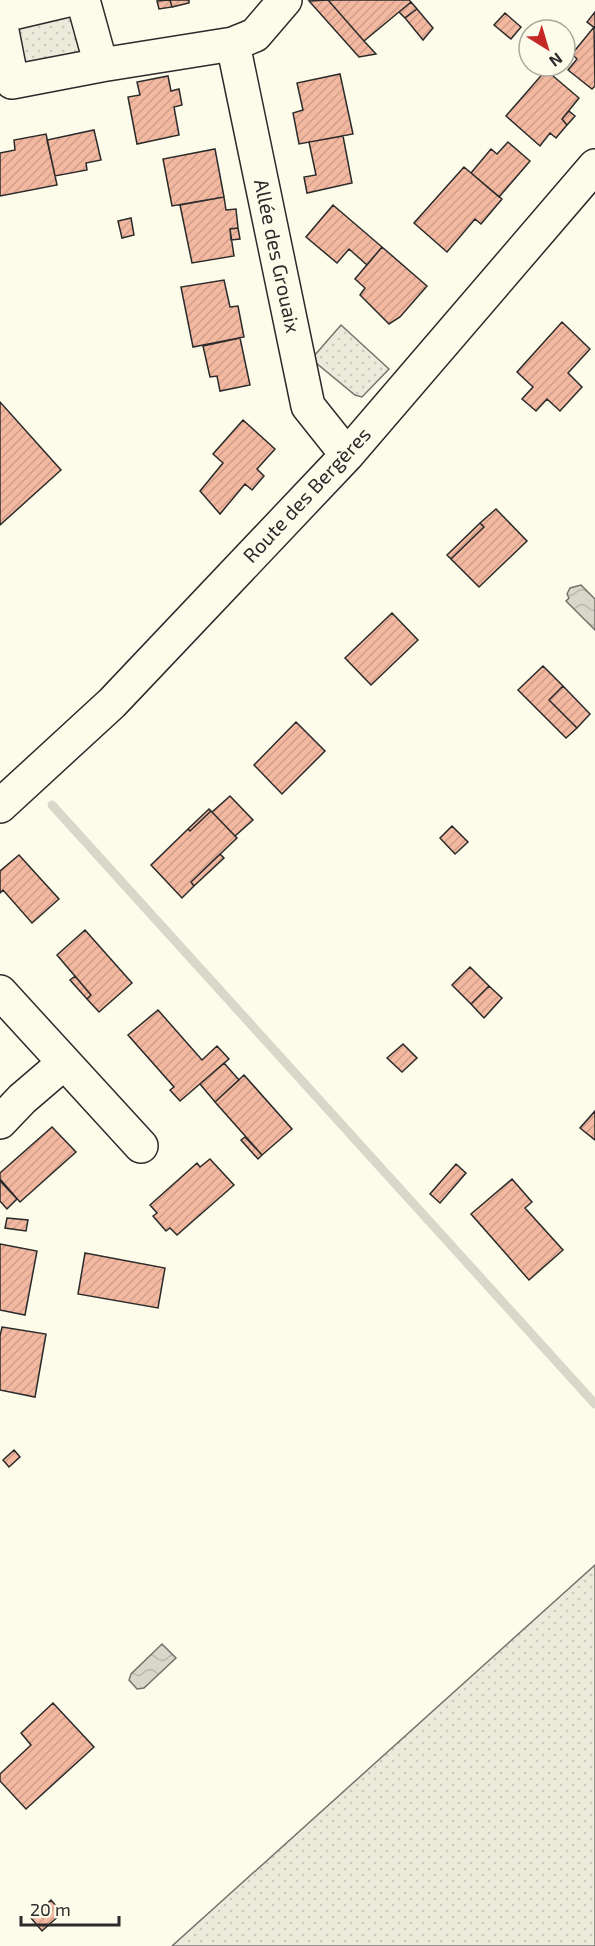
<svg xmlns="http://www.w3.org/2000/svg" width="595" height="1946" viewBox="0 0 595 1946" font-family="'Exo 2',sans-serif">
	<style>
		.grass { fill: url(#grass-dots); stroke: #74746e; stroke-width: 1.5 }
		.water { fill: url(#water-waves); stroke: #74746e; stroke-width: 1.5 }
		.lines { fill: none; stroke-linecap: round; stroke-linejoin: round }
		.stream { stroke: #d8d7c9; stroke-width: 9 }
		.building { fill: url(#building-hatch); stroke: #2b2b2b; stroke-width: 1.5 }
		.minor-casing { stroke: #2b2b2b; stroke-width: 36 }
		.minor { stroke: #fdfbea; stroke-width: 33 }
		.labels { text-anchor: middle; stroke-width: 4.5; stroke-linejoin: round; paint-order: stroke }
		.street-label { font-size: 20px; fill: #2b2b2b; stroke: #fdfbea }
	</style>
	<defs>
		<pattern id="grass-dots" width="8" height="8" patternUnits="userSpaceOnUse" patternTransform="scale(1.5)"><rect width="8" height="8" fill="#ecebdb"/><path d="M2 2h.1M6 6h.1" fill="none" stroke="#cbcabc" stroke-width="1.8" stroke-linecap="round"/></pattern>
		<pattern id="water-waves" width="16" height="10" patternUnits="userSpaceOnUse" patternTransform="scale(1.5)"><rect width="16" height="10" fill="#d8d7c9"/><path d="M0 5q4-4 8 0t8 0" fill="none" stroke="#bab9ad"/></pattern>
		<pattern id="building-hatch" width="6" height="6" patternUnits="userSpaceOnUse" patternTransform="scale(1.5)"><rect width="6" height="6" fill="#f2b8a0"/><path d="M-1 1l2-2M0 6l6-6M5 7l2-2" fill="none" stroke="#d09e8a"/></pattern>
	</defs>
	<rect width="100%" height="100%" fill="#fdfbea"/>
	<path class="grass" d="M69,14c8,11 12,31 9,44l-53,11 -11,-43z
		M341,325l48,44 -27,28 -7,-2 -40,-33 -1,-6z
		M595,1565v381h-423z"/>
	<path class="water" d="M581,585l14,14v31l-29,-29 3,-3 -2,-4 3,-6z
		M162,1644l14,14 -32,30 -7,1 -8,-9 2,-6z"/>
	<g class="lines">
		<path class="stream" d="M52,805l543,599"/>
	</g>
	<path class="building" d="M170,0l2,7 -13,2 -2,-8z
		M170,0h19v3l-17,4z
		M328,0h81l2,2 -47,39z
		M328,0l36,41 12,13 -17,3 -50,-56z
		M411,2l6,7 -12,9 -6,-6z
		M417,9l16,19 -10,12 -18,-22z
		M595,12v16l-8,-6z
		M505,13l16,14 -10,12 -17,-14z
		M594,27l1,59 -3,3 -24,-19 9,-11 -5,-5z
		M546,70l33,28 -17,21 5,6 -11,13 -6,-5 -10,13 -34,-30z
		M340,74l13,60 -54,10 -6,-31 10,-3 -6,-27z
		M168,76l3,15 8,-2 3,16 -8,2 5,28 -42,9 -9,-47 12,-2 -3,-13z
		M569,111l6,5 -8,9 -5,-6z
		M94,130l7,30 -15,3 1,7 -32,6 -8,-36z
		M46,134l11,51 -57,11v-43l15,-3 -1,-10z
		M343,136l9,47 -45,10 -3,-16 12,-2 -7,-33z
		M508,142l22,19 -31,36 -28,-24 20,-24 6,5z
		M215,149l9,48 -52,9 -9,-47z
		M464,167l38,32 -21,25 -6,-5 -28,33 -33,-29z
		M224,197l2,13 10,-1 2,19 -8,1 4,27 -42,7 -12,-58z
		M333,205l49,42 -15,18 -18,-16 -12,14 -31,-26z
		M131,218l3,17 -12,3 -4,-17z
		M238,228l2,11 -9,1 -1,-11z
		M382,247l45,39 -27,31 -11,7 -29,-29 5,-7 -10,-9z
		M224,280l6,27 8,-1 6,31 -51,10 -12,-60z
		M562,322l28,27 -22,24 14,14 -22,24 -13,-12 -11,12 -14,-12 11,-12 -16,-15z
		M240,338l10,47 -30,6 -3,-15 -7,1 -7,-31z
		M0,402l61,68 -61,55z
		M243,420l32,29 -18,20 7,7 -12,14 -7,-6 -25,30 -20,-23 23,-28 -10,-9z
		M496,509l31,32 -48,46 -28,-28 33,-32 -4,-4z
		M480,523l4,4 -33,32 -4,-4z
		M392,613l26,27 -47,45 -26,-27z
		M543,666l20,20 -14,14 28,28 -11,10 -48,-48z
		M563,686l27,28 -13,14 -28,-28z
		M296,722l29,29 -43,43 -28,-29z
		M230,796l23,24 -18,16 -23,-24z
		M209,809l2,2 -21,20 -2,-2z
		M211,811l26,27 -46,44 3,4 -12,12 -31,-33 37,-36 2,2z
		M452,826l16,16 -13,12 -15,-16z
		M220,854l4,4 -30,28 -3,-4z
		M19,855l40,44 -27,24 -29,-33 -3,3v-22z
		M85,930l47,53 -33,29 -12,-13 4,-4 -34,-40z
		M470,967l19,19 -18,18 -19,-19z
		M75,976l16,19 -4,4 -17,-19z
		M489,986l13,12 -18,20 -13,-14z
		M158,1010l44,50 15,-14 12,13 -49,42 -10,-11 4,-3 -46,-52z
		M403,1044l14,14 -15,14 -15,-14z
		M224,1063l15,17 -24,22 -15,-18z
		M244,1075l48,54 -30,26 -47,-53z
		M595,1111v29l-15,-12z
		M52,1127l24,25 -56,50 -20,-23v-6z
		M245,1137l17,18 -4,4 -17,-19z
		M210,1159l24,26 -57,50 -7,-7 -4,3 -13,-15 4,-3 -7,-8 47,-42 3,4z
		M456,1164l10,9 -26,30 -10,-9z
		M512,1179l20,23 -7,6 38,42 -34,30 -58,-66z
		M0,1181l17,18 -10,10 -7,-8z
		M7,1218l21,2 -2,11 -21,-3z
		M0,1244l37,7 -12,64 -25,-5z
		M85,1253l80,15 -7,40 -80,-14z
		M2,1327l44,7 -11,63 -35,-7v-54z
		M14,1450l6,7 -11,10 -6,-7z
		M53,1703l41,44 -68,62 -26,-28v-7l31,-29 -10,-12z
		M51,1900l11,13 -20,18 -11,-13z"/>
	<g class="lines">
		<g class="minor-casing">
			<path id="minor" d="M83,0l18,65
				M285,0l-30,35 -22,9 75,362 39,49
				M0,16l68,-16
				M0,21l12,61 89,-17 132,-21
				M0,806l112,-103 235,-248 248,-289
				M0,992l141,154
				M0,1122l22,-23 42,-36"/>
		</g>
		<use href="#minor" class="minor"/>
	</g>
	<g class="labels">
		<g class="street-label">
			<text transform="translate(277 256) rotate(78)" y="7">Allée des Grouaix</text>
			<text transform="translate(307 495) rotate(-47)" y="7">Route des Bergères</text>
		</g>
	</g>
	<g transform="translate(547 48) rotate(143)"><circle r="28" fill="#fdfbea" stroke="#a9a89e" stroke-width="1.5"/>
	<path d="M0-4.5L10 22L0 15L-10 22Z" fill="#c62828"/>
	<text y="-9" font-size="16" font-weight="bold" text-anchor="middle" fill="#2b2b2b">N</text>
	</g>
	<path d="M21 1916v9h98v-9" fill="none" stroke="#2b2b2b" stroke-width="3"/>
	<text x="30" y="1916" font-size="18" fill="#2b2b2b" stroke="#fdfbea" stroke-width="4.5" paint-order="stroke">20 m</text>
</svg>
